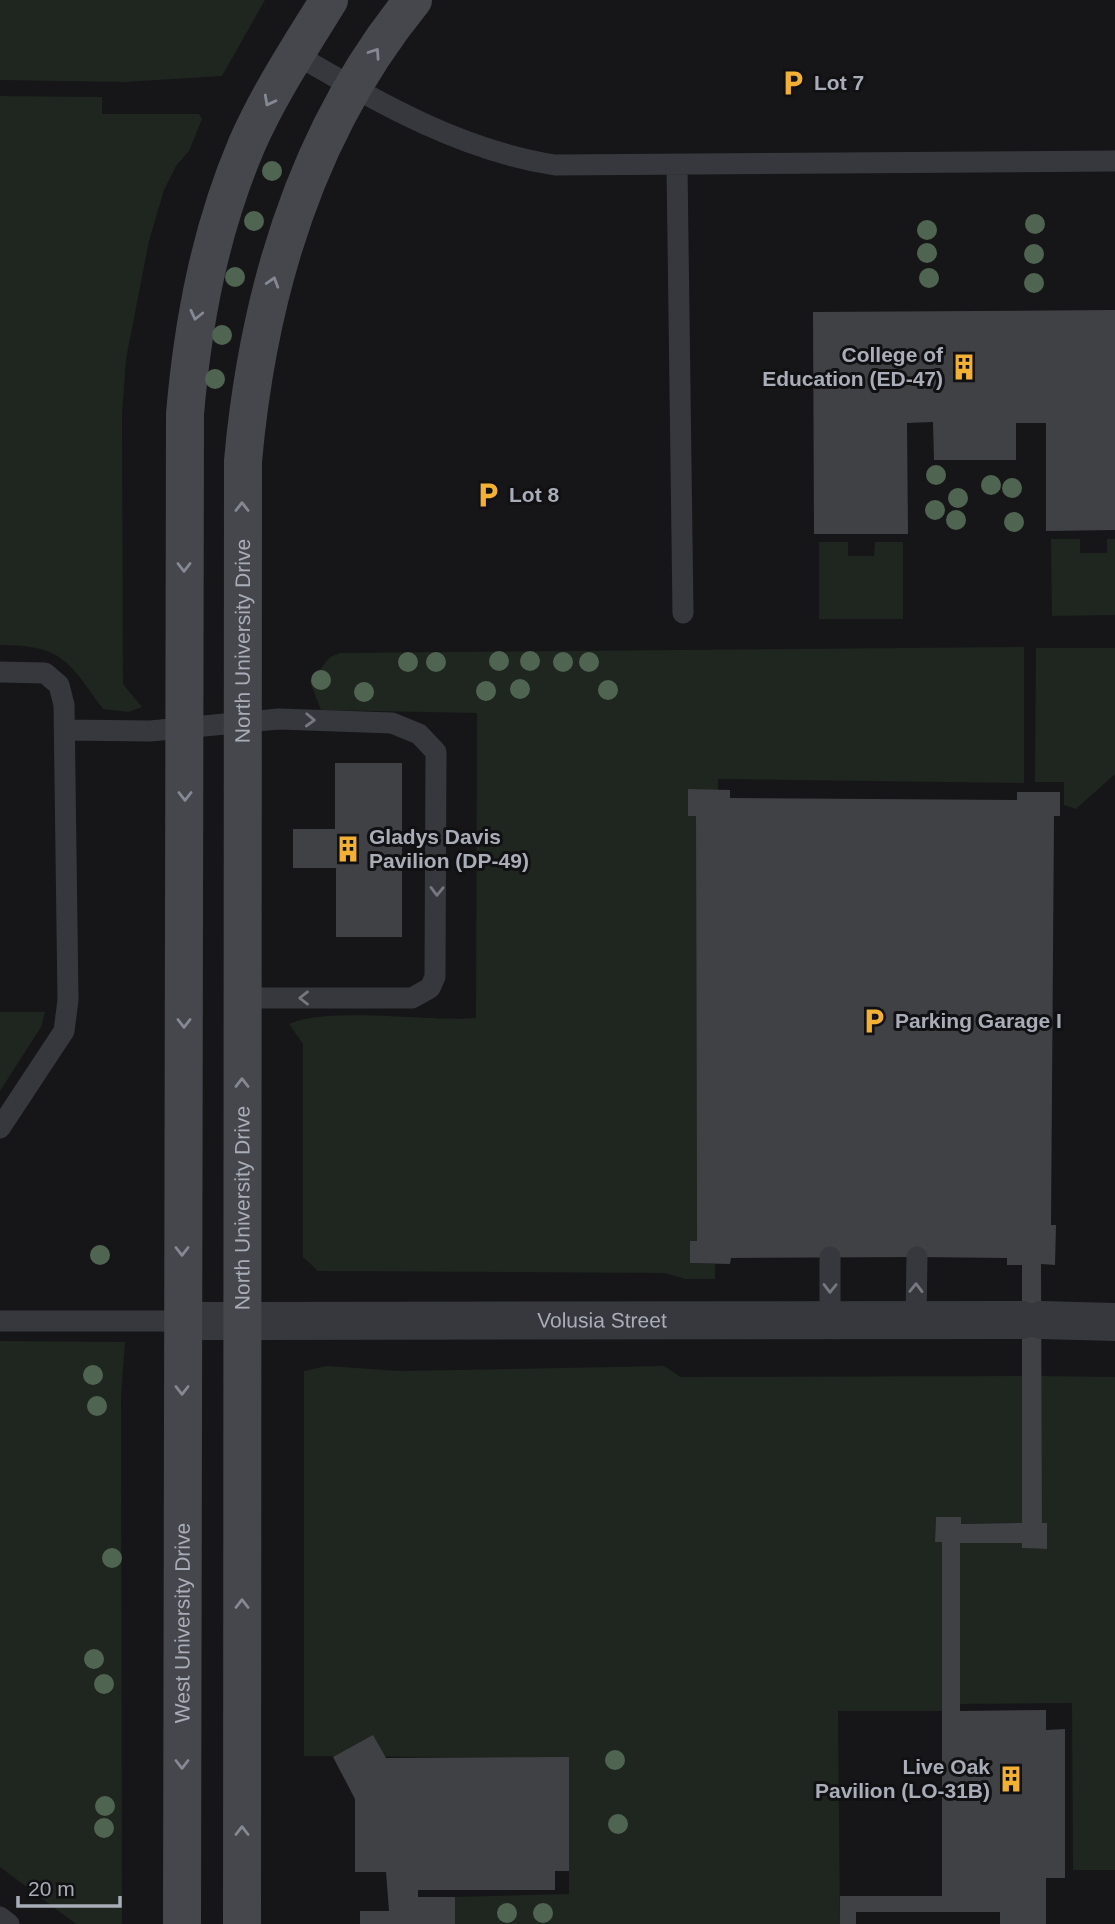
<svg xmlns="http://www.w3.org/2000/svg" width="1115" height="1924" viewBox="0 0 1115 1924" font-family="Arial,sans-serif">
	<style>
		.green { fill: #1e261f }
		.building { fill: #404145 }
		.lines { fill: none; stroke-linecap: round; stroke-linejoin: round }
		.lane { stroke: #37383d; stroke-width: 21 }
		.street { stroke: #37383d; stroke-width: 38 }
		.secondary { stroke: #45474d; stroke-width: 38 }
		.tree { fill: #506452 }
		.oneway { stroke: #858993 }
		.oneway2 { stroke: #757881 }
		.labels { text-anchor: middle; stroke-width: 6; stroke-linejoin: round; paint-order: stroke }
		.poi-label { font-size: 21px; font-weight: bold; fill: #a8adb8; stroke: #111113; text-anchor: start }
		.street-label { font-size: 21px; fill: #a8adb8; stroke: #111113 }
	</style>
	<rect width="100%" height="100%" fill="#161618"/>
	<path class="green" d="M0,0h265l-43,76 -98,6 -124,-2z
		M0,96l102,1v17h97l3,5 -13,32 -13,15 -12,24 -15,51 -23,118 -4,55 1,270 19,23 -14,5 -25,-3c-34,-47 -40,-64 -103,-64z
		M1051,539h29v14h27v-14h8v76l-63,1z
		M819,542h29v14h26l1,-14h28v77h-84z
		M1024,647v136l-306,-4v11h-30v26h8l1,425h-7v22l25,1v15h-30l-20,-6 -347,-2 -15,-14v-213l-14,-20c40,-18 139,-2 187,-6l1,-305 -156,-3 -11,-28 20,-25 10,-4z
		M1036,648h79v126l-39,35 -12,-4v-23h-29z
		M0,1012h45l-4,15 -41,64z
		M0,1341l125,1 -4,54 1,528h-46l-76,-57z
		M327,1366l73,5 264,-5 17,11 341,-1v147l-61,1 -25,-6 -1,23 7,1v169h-104l2,213h-385v-27l114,-3v-136l-265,-2v-385z
		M1041,1376l74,1v493h-42l-1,-167 -112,1v-161h62v5l25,1v-26h-5z"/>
	<path class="building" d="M1115,310v220l-69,1v-108h-30v37h-82l-1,-38 -26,1 1,111h-94l-1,-222z
		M335,763h67v174h-66v-69h-43v-39h42z
		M688,789l42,1v8l287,2v-8h43v24h-6l-3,409h5l-1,40 -14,-1 1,259h5v26l-25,-1v-5h-62v168l86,-1v20l19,-1v149h-19v46h-46v-12h-144v12h-16v-28h102v-354h-7l1,-25h25v7l61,-1v-258h-15v-7l-90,-1 -186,1 -1,6 -40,-1v-22h7l-1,-425h-8z
		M373,1735l13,23 183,-1v114h-14v19h-137v7h37v27h-95v-13h29l-3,-39h-31v-73l-22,-42z"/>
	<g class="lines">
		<path class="lane" d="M295,54c83,48 164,96 260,111l560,-4
			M677,166l6,447
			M0,672l45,1 14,12 5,20 4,295 -4,31 -64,97
			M65,730l85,1 129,-12 113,4 27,11 17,18 -1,225 -5,11 -18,10h-169
			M830,1257v62
			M916,1319l1,-62
			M0,1321h182
			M0,1917l9,7"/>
		<g class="street">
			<path d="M1041,1320l74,2"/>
			<path id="s1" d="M182,1321l840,-1"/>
		</g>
		<g class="secondary">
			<path id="s2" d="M182,1924l3,-1510c8,-93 25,-183 62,-270 22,-50 53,-97 82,-144"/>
			<path id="s3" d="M242,1924l1,-1463c15,-166 63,-330 170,-461"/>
		</g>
	</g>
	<g class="tree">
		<circle cx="272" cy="171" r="10"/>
		<circle cx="254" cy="221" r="10"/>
		<circle cx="1035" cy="224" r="10"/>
		<circle cx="927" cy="230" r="10"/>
		<circle cx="927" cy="253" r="10"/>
		<circle cx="1034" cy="254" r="10"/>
		<circle cx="235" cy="277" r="10"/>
		<circle cx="929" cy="278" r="10"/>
		<circle cx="1034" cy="283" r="10"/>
		<circle cx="222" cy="335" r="10"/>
		<circle cx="215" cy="379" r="10"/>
		<circle cx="936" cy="475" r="10"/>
		<circle cx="991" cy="485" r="10"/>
		<circle cx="1012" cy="488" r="10"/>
		<circle cx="958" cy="498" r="10"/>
		<circle cx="935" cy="510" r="10"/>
		<circle cx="956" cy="520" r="10"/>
		<circle cx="1014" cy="522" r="10"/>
		<circle cx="499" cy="661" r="10"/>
		<circle cx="530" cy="661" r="10"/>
		<circle cx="408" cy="662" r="10"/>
		<circle cx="436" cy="662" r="10"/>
		<circle cx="563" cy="662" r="10"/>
		<circle cx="589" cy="662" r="10"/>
		<circle cx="321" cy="680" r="10"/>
		<circle cx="520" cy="689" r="10"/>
		<circle cx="608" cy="690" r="10"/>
		<circle cx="486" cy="691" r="10"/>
		<circle cx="364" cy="692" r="10"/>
		<circle cx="100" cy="1255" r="10"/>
		<circle cx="93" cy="1375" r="10"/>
		<circle cx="97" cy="1406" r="10"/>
		<circle cx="112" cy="1558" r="10"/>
		<circle cx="94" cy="1659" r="10"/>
		<circle cx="104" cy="1684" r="10"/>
		<circle cx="615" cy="1760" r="10"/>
		<circle cx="105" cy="1806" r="10"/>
		<circle cx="618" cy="1824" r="10"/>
		<circle cx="104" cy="1828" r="10"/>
		<circle cx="507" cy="1913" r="10"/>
		<circle cx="543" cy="1913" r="10"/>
	</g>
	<defs><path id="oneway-chevron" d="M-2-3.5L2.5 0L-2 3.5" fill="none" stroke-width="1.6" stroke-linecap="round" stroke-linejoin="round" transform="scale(1.75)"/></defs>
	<g class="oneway">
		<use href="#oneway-chevron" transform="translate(375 53) rotate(-56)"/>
		<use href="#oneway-chevron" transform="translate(269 101) rotate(118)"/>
		<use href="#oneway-chevron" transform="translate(273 282) rotate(-73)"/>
		<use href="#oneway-chevron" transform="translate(196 315) rotate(103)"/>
		<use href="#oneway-chevron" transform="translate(242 507) rotate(-90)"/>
		<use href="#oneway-chevron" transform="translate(184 567) rotate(90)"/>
		<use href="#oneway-chevron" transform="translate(185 796) rotate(90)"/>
		<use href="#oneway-chevron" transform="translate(184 1023) rotate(90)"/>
		<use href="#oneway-chevron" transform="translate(242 1083) rotate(-90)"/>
		<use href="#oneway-chevron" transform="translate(182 1251) rotate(90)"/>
		<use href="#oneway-chevron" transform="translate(182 1390) rotate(90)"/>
		<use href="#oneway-chevron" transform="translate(242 1604) rotate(-90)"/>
		<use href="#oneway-chevron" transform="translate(182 1764) rotate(90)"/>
		<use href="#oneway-chevron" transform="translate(242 1831) rotate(-90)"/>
	</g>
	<g class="oneway2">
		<use href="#oneway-chevron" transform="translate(310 720) rotate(2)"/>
		<use href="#oneway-chevron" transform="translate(437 891) rotate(91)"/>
		<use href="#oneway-chevron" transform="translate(304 998) rotate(180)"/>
		<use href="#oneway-chevron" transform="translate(830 1288) rotate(91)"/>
		<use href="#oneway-chevron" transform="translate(916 1288) rotate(-89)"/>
	</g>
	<defs>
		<g id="parking-bare" transform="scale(2.1)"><path d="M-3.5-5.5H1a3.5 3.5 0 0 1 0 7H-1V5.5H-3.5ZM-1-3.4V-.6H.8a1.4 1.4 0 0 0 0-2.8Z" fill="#f2b134" stroke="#111113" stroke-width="2.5" paint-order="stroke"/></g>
		<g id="building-bare" transform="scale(2.1)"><path d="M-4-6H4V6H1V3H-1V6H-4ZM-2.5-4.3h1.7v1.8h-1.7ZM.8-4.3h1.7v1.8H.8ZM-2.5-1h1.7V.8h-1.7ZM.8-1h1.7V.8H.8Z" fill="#f2b134" stroke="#111113" stroke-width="2.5" paint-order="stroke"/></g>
	</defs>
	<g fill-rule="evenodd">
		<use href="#parking-bare" x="793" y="83"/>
		<use href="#building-bare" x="964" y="367"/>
		<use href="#parking-bare" x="488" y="495"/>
		<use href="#building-bare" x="348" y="849"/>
		<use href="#parking-bare" x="874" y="1021"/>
		<use href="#building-bare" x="1011" y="1779"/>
	</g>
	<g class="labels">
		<g class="poi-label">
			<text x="814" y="90">Lot 7</text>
			<text x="943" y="362" text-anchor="end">College of<tspan x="943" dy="24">Education (ED-47)</tspan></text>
			<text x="509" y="502">Lot 8</text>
			<text x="369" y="844">Gladys Davis<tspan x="369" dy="24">Pavilion (DP-49)</tspan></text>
			<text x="895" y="1028">Parking Garage I</text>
			<text x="990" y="1774" text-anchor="end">Live Oak<tspan x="990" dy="24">Pavilion (LO-31B)</tspan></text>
		</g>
		<g class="street-label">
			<text dy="7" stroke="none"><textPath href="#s3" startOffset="1283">North University Drive</textPath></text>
			<text dy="7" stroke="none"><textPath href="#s3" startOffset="716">North University Drive</textPath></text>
			<text dy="7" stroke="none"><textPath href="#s1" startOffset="420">Volusia Street</textPath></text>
			<text dy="7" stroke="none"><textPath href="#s2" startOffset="301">West University Drive</textPath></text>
		</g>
	</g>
	<path d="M18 1896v10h102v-10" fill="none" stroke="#a8adb8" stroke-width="3.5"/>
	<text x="28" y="1896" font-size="21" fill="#a8adb8" stroke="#111113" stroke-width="5" paint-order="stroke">20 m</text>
</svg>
